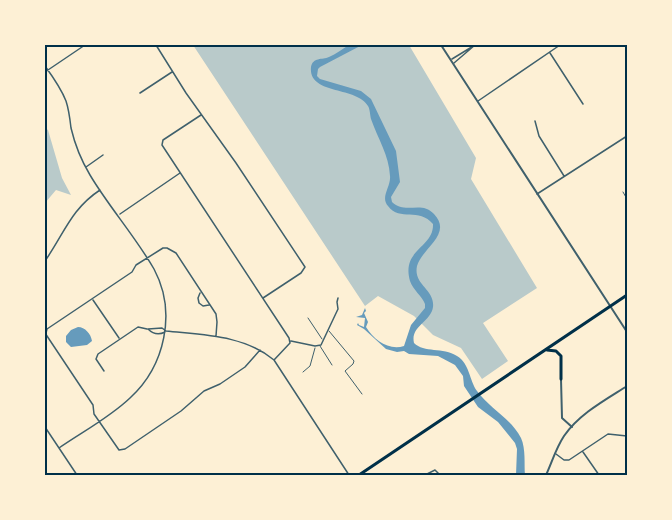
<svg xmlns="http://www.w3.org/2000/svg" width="672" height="520" viewBox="0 0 672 520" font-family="'Roboto Condensed',sans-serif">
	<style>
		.green { fill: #b9caca }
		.water { fill: #669bbc }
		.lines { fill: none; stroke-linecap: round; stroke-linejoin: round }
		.service { stroke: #3f606c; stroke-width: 1 }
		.minor { stroke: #3f606c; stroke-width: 1.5 }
		.tertiary { stroke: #3f606c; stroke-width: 2 }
		.primary { stroke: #003049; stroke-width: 3 }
		.neatline { fill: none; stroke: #003049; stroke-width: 2 }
	</style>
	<rect width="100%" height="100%" fill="#fdf0d5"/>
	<path class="green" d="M193,45h216l67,113 -5,21 66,109 -54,35 25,38 -26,18 -21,-31 -28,-13 -19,-19 -36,-20 -13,10z
		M45,128l3,2 14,48 9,17 -15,-5 -11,13z"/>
	<path class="water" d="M349,45h13l-42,22 -2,2 -1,7 3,3 41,12 10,8 25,52 4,31 -9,15 1,5c14,13 29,-2 42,12 19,20 -12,34 -17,52 -4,19 18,23 16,41 -2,15 -23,19 -19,36 10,10 29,4 43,13 13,8 12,24 20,35 13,18 34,27 44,47 5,11 3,26 4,37h-9l1,-26 -2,-6 -17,-21 -20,-15 -14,-21 -1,-10 -8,-11 -17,-9 -29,-2 -5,-3 -7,1 -11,-3 -22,-20 -7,-4 1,-2 1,2 5,2 1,-9 -9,-1 6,-2 3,-7 1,3 -2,2 4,9 -2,5c8,13 23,24 38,19l7,-21 14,-17v-4c-3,-8 -12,-14 -15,-23 -9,-32 24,-33 23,-57 -14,-17 -33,-2 -45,-18 -8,-9 3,-19 2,-30 -1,-21 -12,-37 -19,-57 -1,-4 -1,-10 -3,-13 -11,-20 -60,-11 -57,-39 2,-10 11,-7 18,-10 7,-3 13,-8 20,-12z
		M78,327c7,0 13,7 14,14l-5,4 -16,2 -5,-5v-6l5,-6z"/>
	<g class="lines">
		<path class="service" d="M623,192l4,7
			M308,318l14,21
			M329,331l25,30 -1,3 -8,7 17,23
			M320,346l12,19
			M303,372l7,-6 5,-18"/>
		<path class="minor" d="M156,45l30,48 50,70 69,104 -4,6 -38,25
			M550,53l33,51
			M452,59l23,-14 -21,18
			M45,66c8,11 16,22 21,35 3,9 4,18 5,27 4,17 10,32 19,47 19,32 45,61 64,94 23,43 11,97 -24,129 -21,20 -48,34 -71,50
			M45,72l40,-27
			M140,93l32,-21
			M478,101l82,-56
			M201,115l-38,25 -1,5 127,193 1,5 -16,17
			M535,121l4,15 25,40
			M86,167l17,-12
			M537,194l90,-58
			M120,214l60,-41
			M45,261c19,-27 26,-52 55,-71
			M200,293l-2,5 1,5 4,3 6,-1
			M93,300l26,38
			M165,332c-6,3 -12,2 -17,-3l14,-1 4,3c37,4 78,4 108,29l75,115
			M45,333l48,72 1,9 25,36 6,-1 56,-38 23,-20 16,-7 25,-17 15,-17
			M46,333l1,-4 85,-57 4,-7 27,-17h4l9,5 40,61 1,8 -1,14
			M291,341l24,5 6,-1 17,-36 -1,-7 1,-4
			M104,371l-8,-12 2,-5 40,-27 9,2
			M45,427l32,48
			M583,452l16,23
			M556,454l8,6h5l39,-26 19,2
			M425,475l10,-5 5,5"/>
		<path class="tertiary" d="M441,45l186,287
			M561,379l1,39 10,9
			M546,475c6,-13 10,-27 18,-39 15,-22 41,-36 63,-50"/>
		<path class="primary" d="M547,350l9,1 5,5v23
			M359,475l268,-180"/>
	</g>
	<rect width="672" height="520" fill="none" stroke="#fdf0d5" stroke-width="93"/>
	<rect x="46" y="46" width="580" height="428" class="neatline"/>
</svg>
